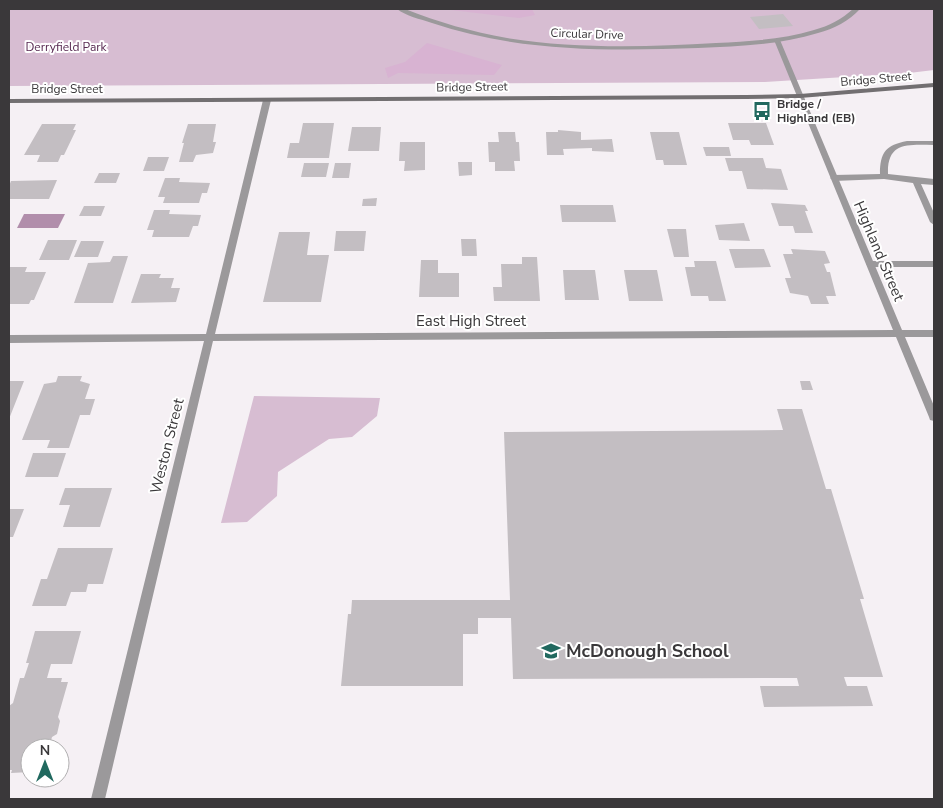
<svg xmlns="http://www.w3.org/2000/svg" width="943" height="808" viewBox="0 0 943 808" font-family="'Nunito Sans',sans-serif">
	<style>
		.green { fill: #d7bdd2 }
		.forest { fill: #d8b3d2 }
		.water { fill: #b18eab }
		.building { fill: #c3bec2 }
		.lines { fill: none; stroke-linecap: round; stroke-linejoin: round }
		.lane { fill: #9b999b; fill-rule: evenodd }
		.street { fill: #9b999b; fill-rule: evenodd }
		.secondary { fill: #726f71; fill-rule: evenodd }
		.labels { text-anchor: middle; stroke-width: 4; stroke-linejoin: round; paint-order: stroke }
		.far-street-label { font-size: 12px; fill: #3a383a; stroke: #fff }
		.far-park-label { font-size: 12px; fill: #572951; stroke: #fff }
		.far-poi-label { font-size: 12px; font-weight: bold; fill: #3a383a; stroke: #fff; text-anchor: start }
		.street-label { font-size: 15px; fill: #3a383a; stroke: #fff }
		.near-poi-label { font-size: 18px; font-weight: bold; fill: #3a383a; stroke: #fff; text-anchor: start }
	</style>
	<rect width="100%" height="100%" fill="#f5f0f4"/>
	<path class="green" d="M9,9h925v61l-25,3 -144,9 -756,4z
		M254,396l126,2 -3,18 -25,21 -23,2 -51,33 -1,24 -30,26 -26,1z"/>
	<path class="forest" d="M454,9h78l3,6 -16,3 -68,-8z
		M427,43l75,22 -8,10 -96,-2 -10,5 -3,-10 20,-6z"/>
	<path class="water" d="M24,214h41l-7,14h-41z"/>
	<path class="building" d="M783,14l10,12 -34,3 -9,-12z
		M303,123h31l-5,35h-42l3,-15h9z
		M728,123h38l8,22h-23l-2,-5h-16z
		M42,124h34l-3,6h3l-12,25h-3l-3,7h-21l3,-7h-16z
		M188,124h28l-3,18h3l-3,11 -17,2 -3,7h-14l5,-19h-2z
		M352,127h29l-2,24h-31z
		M558,130l23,2v8l31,-1 2,13 -22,-1v-3l-29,1 1,6h-17l-1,-23h12z
		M498,132h17l1,10h3l1,19h-6l1,10h-20v-9h-6l-1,-20h11z
		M650,132h29l8,33h-23l-1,-5h-7z
		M400,142h25v28l-21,1 1,-10h-6z
		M703,147h26l2,9h-25z
		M148,157h21l-5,14h-21z
		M725,158h38l3,10 15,1 7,21 -41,-1 -5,-18h-13z
		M458,162h14v13l-13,1z
		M304,163h25l-3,14h-25z
		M335,163h16l-2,15h-17z
		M99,173h21l-4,10h-22z
		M165,178h15l-1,4 31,1 -3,10h-5l-3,10h-36l2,-6h-7z
		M57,180l-8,19h-40v-13l2,-5z
		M377,198l-1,8h-14l1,-7z
		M771,203l34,2 3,6h-3l8,22h-18l-2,-7h-14z
		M560,205h53l3,17h-54z
		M84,206h21l-4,10h-22z
		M154,210h16l-1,4 32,1 -3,11h-5l-4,11h-37l2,-7h-7z
		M744,223l6,18 -31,-1 -4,-15z
		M667,229h19l3,28h-15z
		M336,231h30l-2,20h-30z
		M279,232h31l-3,23h22l-8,47h-58z
		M461,239h15l1,17h-15z
		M48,240h29l-8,20h-30z
		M81,241h23l-6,16h-24z
		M729,249h35l7,18 -36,1z
		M791,249l34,2 5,12 -6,1 3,8h3l6,24h-10l3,8h-18l-3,-8 -18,-3 -5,-15h6l-8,-24h10z
		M113,256h15l-15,47h-39l14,-40 22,-1z
		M522,257h15l3,44h-46l-1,-14h9l-1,-23h21z
		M421,260h17v13h21v24h-40z
		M694,261h22l10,40h-17l-1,-5h-17l-6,-29h10z
		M9,267h18l-2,5h21l-12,28h-3l-2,4h-20z
		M563,270h32l4,30h-34z
		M624,270h33l6,31h-34z
		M141,274h20l-2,4h15l-3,10h9l-4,14 -45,1z
		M58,376h24l-2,5 10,3 -5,15h10l-5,16h-10l-11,33h-22l3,-8h-28l22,-56 12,-2z
		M9,381h15l-15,38z
		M800,381h10l3,9h-11z
		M777,409h25l24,80h5l33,110h-4l23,78h-39l3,9h20l6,20 -109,1 -4,-21h39l-2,-8 -284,1 -2,-61h-33v16h-15v52h-122l7,-72h3l1,-14h158l-6,-168 279,-2z
		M33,453h33l-8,24h-33z
		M65,488h47l-12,39h-37l7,-22h-11z
		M9,509h15l-11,28h-4z
		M58,548h55l-10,36h-15l-2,8h-15l-5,14h-34l9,-27h6z
		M35,631h46l-9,33h-21l-4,14h15l-1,4h7l-10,35 2,4 -3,13 -5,3 -3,11h-19v24l-19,1 1,-3h-3v-64l4,-3 7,-25h4l5,-15h-3z"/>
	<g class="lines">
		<path class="lane" d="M397,9h8c33,13 67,23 102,29 69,11 140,9 209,5 33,-2 66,-3 98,-13 15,-4 28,-11 39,-21h7c-11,12 -26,20 -42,24 -38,12 -80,13 -120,15 -90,3 -180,4 -266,-25 -12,-4 -26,-7 -35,-14z
			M907,141h27v4c-25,0 -47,-4 -46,29l46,5v6l-13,-1 13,29v12l-4,-3 -17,-39 -29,-4 -50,2 -4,-3 4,-3 46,-1c0,-22 6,-29 27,-33z
			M870,261h64v6h-64l-4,-3z"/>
		<path class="street" d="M777,38l3,2 122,290h32v7h-29l29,69v15l-4,-1 -1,-3 -33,-80 -683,4 -108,458h-14l113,-458 -195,2v-8l197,-1 57,-234 4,-2 4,2 -56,234 678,-4 -119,-290z"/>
		<path class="secondary" d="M934,83v4l-134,11 -54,1 -737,4v-4l737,-4 54,-1z"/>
	</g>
	<defs>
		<g id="bus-bare" transform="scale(1.5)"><path d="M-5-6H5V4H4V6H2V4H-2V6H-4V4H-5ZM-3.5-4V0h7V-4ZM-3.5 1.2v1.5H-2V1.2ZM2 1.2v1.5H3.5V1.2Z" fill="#21695f" stroke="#fff" stroke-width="2.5" paint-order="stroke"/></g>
		<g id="school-bare" transform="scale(1.5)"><path d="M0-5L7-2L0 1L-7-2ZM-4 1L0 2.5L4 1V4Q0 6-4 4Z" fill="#21695f" stroke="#fff" stroke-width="2.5" paint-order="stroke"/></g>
	</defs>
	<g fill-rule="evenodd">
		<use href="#bus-bare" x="762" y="111"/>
		<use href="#school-bare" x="551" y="651"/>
	</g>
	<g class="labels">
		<g class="far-street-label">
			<text transform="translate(587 34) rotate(2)" y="4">Circular Drive</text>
			<text transform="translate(876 79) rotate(-5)" y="4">Bridge Street</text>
			<text transform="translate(472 87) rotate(-1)" y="4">Bridge Street</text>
			<text x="67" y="93">Bridge Street</text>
		</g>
		<g class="far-park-label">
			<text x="66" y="51">Derryfield Park</text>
		</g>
		<g class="far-poi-label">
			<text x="777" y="108">Bridge /<tspan x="777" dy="14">Highland (EB)</tspan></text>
		</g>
		<g class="street-label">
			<text transform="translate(879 251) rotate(67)" y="5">Highland Street</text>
			<text x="471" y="326">East High Street</text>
			<text transform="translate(167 446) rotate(-76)" y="5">Weston Street</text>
		</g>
		<g class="near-poi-label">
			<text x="566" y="657">McDonough School</text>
		</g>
	</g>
	<rect width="943" height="808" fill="none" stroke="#3a383a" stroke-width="20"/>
	<g transform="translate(45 763)"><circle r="24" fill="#ffffff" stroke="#b0afb0"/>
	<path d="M0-4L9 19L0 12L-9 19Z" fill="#21695f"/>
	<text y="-8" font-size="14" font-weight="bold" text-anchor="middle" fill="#3a383a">N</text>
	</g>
</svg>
